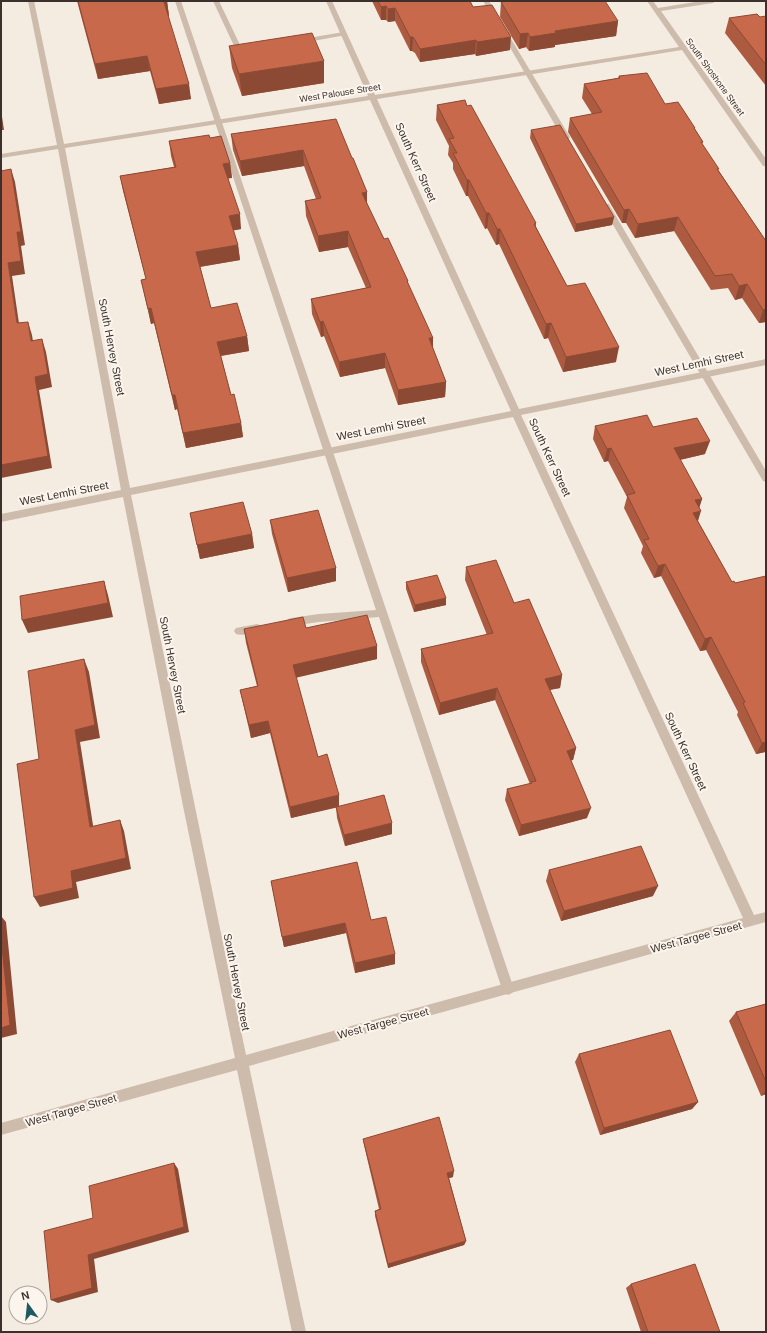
<svg xmlns="http://www.w3.org/2000/svg" width="767" height="1333" viewBox="0 0 767 1333" font-family="Arial,sans-serif">
	<style>
		.lines { fill: none; stroke-linecap: round; stroke-linejoin: round }
		.service { fill: #cdbbac; fill-rule: evenodd }
		.minor { fill: #cdbbac; fill-rule: evenodd }
		.wall { fill: #ac5a40 }
		.shaded-wall { fill: #8c4a34 }
		.building { fill: #c8694b; stroke: #8c4a34 }
		.labels { text-anchor: middle; stroke-width: 4; stroke-linejoin: round; paint-order: stroke }
		.far-street-label { font-size: 9px; fill: #3b302b; stroke: #fbf5ee }
		.street-label { font-size: 11px; fill: #3b302b; stroke: #fbf5ee }
	</style>
	<rect width="100%" height="100%" fill="#f4ebe1"/>
	<g class="lines">
		<path class="service" d="M175,1h6l333,988 -2,4 -4,2 -4,-2 -2,-4 -123,-372 -60,5 -28,4 -3,-1 -2,-3 2,-3 3,-1 28,-4 57,-4z
			M213,1h6l21,44 10,3v2l-15,-2z
			M483,1h6l9,15 -1,1h-4z
			M504,30l3,2 63,105 -1,2h-3l-4,-2 -61,-105z
			M344,32l2,1v2l-44,8 -3,-2 3,-2z
			M603,204h6l1,2 156,265v11l-3,-1 -161,-275z
			M257,624l3,1 2,3 -2,3c-6,2 -18,5 -24,3l-2,-3 2,-3z"/>
		<path class="minor" d="M28,1h6l30,143 304,-48 -42,-95h6l43,94 304,-48 -32,-46h6l5,7 43,-7h15l-3,2 -52,8 105,148v7h-3l-81,-116 -305,49 142,310 247,-50v6l-245,50 233,500 12,-3v10l-517,144 57,266h-14l-55,-262 -236,65v-12l234,-65 -52,-252 -60,-309 -122,25v-8l120,-24 -63,-341 -57,9v-4l56,-9zM370,100l141,311 -381,77 -65,-340zM513,417l230,501 -497,137 -115,-560z"/>
	</g>
	<path class="wall" d="M77,1h90l2,15h-1l23,83 -32,5 -9,-33 -52,8z
		M372,1h98l3,6 37,43 -34,6 -1,-2 -55,8 -5,-9 -3,-2h-2l-15,-30 -7,1 -2,-2h-5z
		M501,2l117,19 -2,15 -61,9v2l-26,4 -3,-4 -7,2 -19,-32z
		M766,16v70l-41,-53 4,-15 31,-1z
		M229,46l95,37 -82,13 -10,-28z
		M619,76l46,28 30,25 8,13 -1,2 17,27 47,70v81l-7,1 -17,-25 -7,2 -7,-12 -17,2 -37,-59 -39,7 -9,-15h-4l-54,-91 2,-14 22,-4 -10,-16 2,-14 34,-6z
		M437,105l99,118v4l31,59 49,76 -53,10 -15,-34 -4,1 -45,-95 -3,1 -9,-17 -2,1 -17,-33h-2l-13,-27v-6l-5,-8 1,-9 -13,-26z
		M531,130l83,87 -2,8 -37,7 -45,-94z
		M231,134l121,24 15,34v13l17,34 24,42v3l38,98 -1,15 -47,8 -13,-37 -45,9 -16,-41 -3,1 -9,-23 -1,-15 55,-11 -18,-41 -29,5 -13,-36 -1,-15 11,-2 -12,-33 -62,10 -9,-26z
		M210,138l20,25 2,15h-4l13,51 -8,1 5,15 2,15 -40,7 11,41 36,28 2,15 -28,5 10,39 10,28 2,14 -57,11 -9,-39 -2,1 -21,-87 -3,1 -10,-44 5,-1 -23,-88 -3,-15 54,-9 -3,-11 -2,-15z
		M595,426l58,1 52,27 -25,6 22,39 -3,8 -1,14 34,61 3,1 31,-7v177l-1,-1 -9,2 -19,-39 1,-3 -32,-62 -6,1 -39,-75 -7,2 -13,-25 2,-7 -19,-38 3,-11 -19,-36 -4,1 -11,-23z
		M190,513l62,21 2,14 -54,11z
		M270,520l66,48v13l-48,11 -16,-58z
		M466,567l48,36 48,72 -2,13 -10,2 26,58 -3,12h-2l16,58 -68,18 -14,-36 2,-11 23,-5 -35,-84 -56,15 -18,-53v-13l66,-14 -22,-55z
		M406,582l40,16v7l-32,7 -8,-23z
		M306,628l71,31 -81,18 22,80 21,49 53,17v11l-47,12 -8,-28 -1,-11 -45,11 -21,-85 -19,5 -11,-48 17,-4 -11,-43 -2,-14z
		M549,870l104,26 -92,25 -15,-40z
		M271,881l100,39 24,44 -40,9 -9,-40 -62,14z
		M766,1004v90l-5,2 -32,-75 7,-9z
		M579,1054l119,48 -6,7 -92,26 -25,-73z
		M363,1139l90,38 -4,1 17,63 -2,4 -76,23 -13,-52v-5l4,-2 -15,-64z
		M631,1284l89,48h-79l-15,-44z"/>
	<path class="shaded-wall" d="M167,1l2,15 -3,1 -2,-15z
		M386,6v14h-5v-13z
		M395,8v13l-7,1v-13z
		M618,21l-2,15 -61,9v2l-26,4 1,-14 25,-6z
		M528,33l-2,14 -7,2 1,-15z
		M410,37h3l-1,14h-2z
		M511,37l-1,13 -34,6 1,-14z
		M476,40l-1,14 -55,8v-13z
		M147,56l3,15 -52,8 -3,-15z
		M324,61v22l-82,13 -3,-22z
		M189,84l2,15 -32,5 -3,-15z
		M1,110l3,20h-3z
		M303,150l1,16 -62,10 -2,-15z
		M230,163l2,15 -7,1 -2,-15z
		M11,169l4,13 10,63 -4,1 4,28 -13,2 9,61 -4,-14 -9,-60 9,-31z
		M467,180h2l-1,16h-2z
		M367,192v15l-5,-14z
		M629,209l-3,14h-4l2,-13z
		M486,213h3l-2,15 -2,1z
		M240,214l1,15 -10,2 -2,-15z
		M614,217l-2,8 -37,7 1,-8z
		M678,217l-4,14 -39,7 3,-14z
		M497,229h3l-1,15 -3,1z
		M348,231v16l-29,5 -1,-16z
		M238,245l2,15 -42,7 -2,-15z
		M747,284l-5,14 -7,2 4,-14z
		M151,308l3,15 -3,1 -3,-15z
		M766,309v13l-7,1 4,-13z
		M323,321l1,15 -3,1 -1,-15z
		M28,322l4,13 3,19 -4,-13z
		M551,323l-3,15 -4,1 2,-15z
		M247,336l2,15 -30,5 -2,-14z
		M429,338h4v15z
		M42,339l4,13 6,35 -13,3 13,78 -51,10v-13l34,-88z
		M619,347l-3,15 -53,10 3,-15z
		M385,353v15l-45,9 -1,-15z
		M446,382l-1,15 -47,8v-15z
		M172,395h3l2,14 -2,1z
		M241,423l2,14 -57,11 -3,-15z
		M710,441l-5,13 -35,8 4,-14z
		M611,448l-3,13 -4,1 3,-13z
		M702,499l-4,13 3,-1 -4,13 -8,2 6,-26z
		M252,534l2,14 -54,11 -3,-14z
		M665,564l-4,12 -7,2 4,-12z
		M336,568v13l-48,11 -1,-14z
		M104,581l4,14 5,22 -85,16 -6,-13z
		M446,598v7l-32,7 1,-7z
		M711,637l-5,13 -6,1 5,-12z
		M377,646v13l-82,19 -2,-13z
		M84,659l5,13 11,66 -20,4 15,96 -5,-11 -15,-97z
		M562,675l-2,13 -18,3 3,-12z
		M497,688l-2,12 -56,15 1,-12z
		M268,721l2,12 -19,5 -2,-13z
		M766,742v9l-1,1 -9,2 6,-11z
		M576,748l-3,12 -9,2 3,-11z
		M339,795v12l-48,11 -1,-11z
		M591,808l-4,10 -68,18 2,-11z
		M120,820l4,11 7,38 -55,13 3,16 -39,9 -6,-10 37,-26z
		M392,823v11l-47,12 -1,-11z
		M658,886l-5,10 -92,25 3,-10z
		M1,916l5,6 11,112 -16,4z
		M345,923l1,10 -62,14 -2,-10z
		M395,954v10l-40,9v-10z
		M766,1091v3l-5,2z
		M698,1102l-6,7 -92,26 4,-7z
		M174,1163l4,6 11,63 -95,27 4,33 -40,11 -7,-3 37,-45z
		M454,1171l-1,6 -7,2 1,-6z
		M466,1241l-2,4 -76,23v-4z"/>
	<path class="building" d="M78,1h89l-3,1 25,82 -33,5 -9,-33 -52,8z
		M378,1h92l3,6 19,-2 19,32 -34,5 -1,-2 -56,9 -5,-9 -2,-3h-3l-15,-29 -7,1 -2,-3 -5,1z
		M508,1h97l13,20 -63,10 1,2 -26,4 -2,-4 -8,1 -19,-32z
		M757,14l3,3 6,-1v49l-37,-47z
		M312,33l12,28 -85,13 -10,-28z
		M647,73l18,31 13,-2 17,26h-1l9,14h-2l18,27h-2l49,72v68l-3,1 -16,-26 -8,2 -7,-12 -17,2 -37,-59 -40,7 -9,-15 -5,1 -54,-92 32,-6 -18,-28 36,-6 -1,-2z
		M465,100l2,6 4,-1 65,118 -2,1 33,62 18,-3 34,64 -53,10 -15,-34 -5,1 -46,-95h-3l-8,-16h-3l-17,-33h-2l-14,-27h4l-8,-14 5,-1 -17,-33z
		M336,119l16,39h1l14,34 -5,1 22,46 4,-1 20,43h-1l26,57h-4l17,44 -48,8 -13,-37 -46,9 -16,-41 -3,1 -9,-23 60,-12 -23,-56 -30,5 -13,-35 16,-3 -18,-48 -63,11 -9,-27z
		M560,125l54,92 -38,7 -45,-94z
		M209,135l1,3 11,-2 9,27 -7,1 17,50 -11,2 9,29 -42,7 15,56 26,-5 10,33 -30,6 14,53 3,-1 7,29 -58,10 -8,-38h-3l-21,-87 -3,1 -7,-29 5,-1 -26,-103 56,-9 -7,-26z
		M11,169l10,63h-4l4,29 -13,2 9,60 11,-1 3,19 11,-2 6,35 -13,3 13,79 -47,9v-294z
		M647,415l6,12 44,-9 13,23 -36,7 28,51 -7,1 6,11 -8,2 39,69 2,-1 1,2 31,-7v166l-4,1 -19,-40 2,-1 -34,-65 -6,2 -40,-75 -7,2 -14,-26 5,-1 -22,-44 8,-2 -24,-45 -4,1 -12,-23z
		M243,502l9,32 -55,11 -7,-32z
		M318,510l18,58 -49,10 -17,-58z
		M496,560l18,43 15,-4 33,76 -17,4 31,69 -9,3 24,57 -70,17 -14,-36 25,-6 -1,-1 5,-1 -39,-93 -57,15 -19,-54 72,-16 -27,-66z
		M437,575l9,23 -31,7 -9,-23z
		M104,581l4,22 -86,17 -2,-24z
		M367,615l10,31 -84,19 25,92 9,-3 12,41 -49,12 -22,-86 -19,4 -9,-35 18,-4 -14,-57 59,-12 3,11z
		M84,659l11,66 -20,5 15,97 30,-7 6,38 -55,13 2,17 -39,9 -17,-133 22,-5 -11,-88z
		M384,795l8,28 -48,12 -8,-28z
		M641,846l17,40 -94,25 -15,-41z
		M357,862l14,58 15,-3 9,37 -40,9 -10,-40 -63,14 -11,-56z
		M1,937l9,88 -9,3z
		M766,1004v78l-30,-70z
		M670,1030l28,72 -94,26 -25,-74z
		M439,1117l15,54 -7,2 19,68 -78,23 -13,-53 6,-2 -18,-70z
		M174,1163l10,64 -96,28 4,33 -41,12 -7,-69 49,-13 -4,-32z
		M695,1264l25,68h-72l-17,-48z"/>
	<g class="labels">
		<g class="far-street-label">
			<text transform="translate(715 77) rotate(54)" y="3">South Shoshone Street</text>
			<text transform="translate(340 93) rotate(-9)" y="3">West Palouse Street</text>
		</g>
		<g class="street-label">
			<text transform="translate(416 162) rotate(66)" y="4">South Kerr Street</text>
			<text transform="translate(112 347) rotate(79)" y="4">South Hervey Street</text>
			<text transform="translate(699 363) rotate(-12)" y="4">West Lemhi Street</text>
			<text transform="translate(381 428) rotate(-11)" y="4">West Lemhi Street</text>
			<text transform="translate(550 457) rotate(65)" y="4">South Kerr Street</text>
			<text transform="translate(64 493) rotate(-11)" y="4">West Lemhi Street</text>
			<text transform="translate(173 665) rotate(79)" y="4">South Hervey Street</text>
			<text transform="translate(686 751) rotate(65)" y="4">South Kerr Street</text>
			<text transform="translate(696 937) rotate(-15)" y="4">West Targee Street</text>
			<text transform="translate(237 982) rotate(79)" y="4">South Hervey Street</text>
			<text transform="translate(383 1023) rotate(-15)" y="4">West Targee Street</text>
			<text transform="translate(71 1110) rotate(-16)" y="4">West Targee Street</text>
		</g>
	</g>
	<rect width="767" height="1333" fill="none" stroke="#3b302b" stroke-width="4"/>
	<g transform="translate(28 1305) rotate(345)"><circle r="19" fill="#fbf5ee" stroke="#aea6a0"/>
	<path d="M0-3L7 15L0 10L-7 15Z" fill="#1f5a5e"/>
	<text y="-6" font-size="11" font-weight="bold" text-anchor="middle" fill="#3b302b">N</text>
	</g>
</svg>
